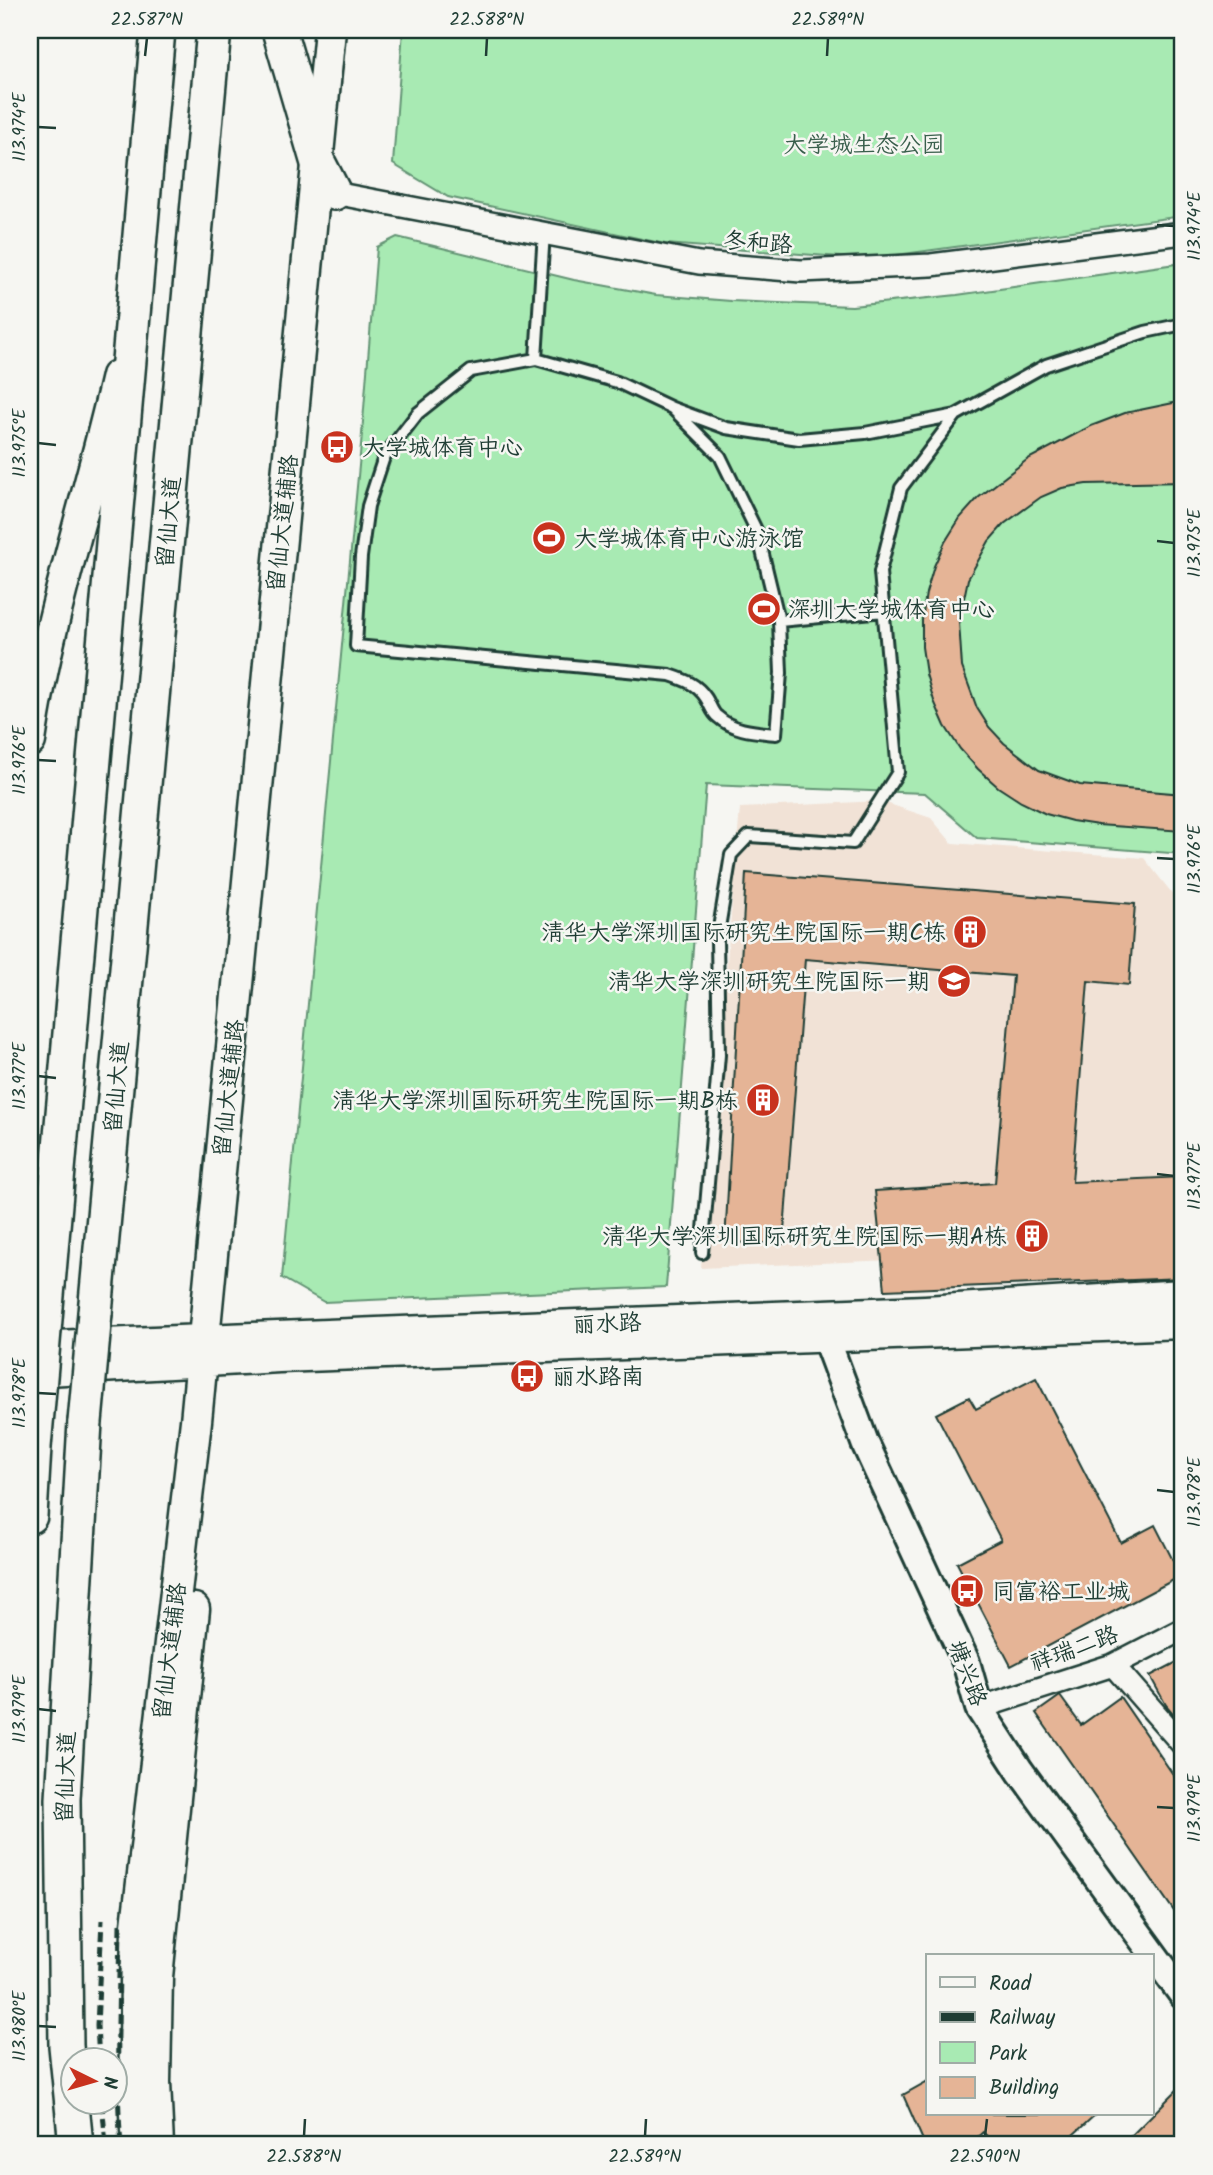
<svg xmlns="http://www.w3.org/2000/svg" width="1213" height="2175" viewBox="0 0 1213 2175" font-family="Kalam,'LXGW WenKai TC',sans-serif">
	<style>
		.built { fill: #f1e2d6 }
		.green { fill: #a8eab3; stroke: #649474; stroke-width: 2 }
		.building { fill: #e5b496; stroke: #1f3d34; stroke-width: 2 }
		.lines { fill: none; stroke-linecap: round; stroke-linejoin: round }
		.service-casing { stroke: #1f3d34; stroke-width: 16 }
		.minor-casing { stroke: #1f3d34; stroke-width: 26 }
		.tertiary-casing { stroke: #1f3d34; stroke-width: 32 }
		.secondary-casing { stroke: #1f3d34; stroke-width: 35 }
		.primary-casing { stroke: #1f3d34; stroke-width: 38 }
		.service { stroke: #f6f6f2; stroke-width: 10 }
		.minor { stroke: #f6f6f2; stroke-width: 21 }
		.tertiary { stroke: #f6f6f2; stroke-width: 26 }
		.secondary { stroke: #f6f6f2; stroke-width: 30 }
		.primary { stroke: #f6f6f2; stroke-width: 33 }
		.rail { stroke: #1f3d34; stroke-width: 5; stroke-dasharray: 10 5; stroke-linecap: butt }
		.primary-bridge-casing { stroke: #1f3d34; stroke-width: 38; stroke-linecap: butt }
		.primary-bridge { stroke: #f6f6f2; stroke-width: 33 }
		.ticks { fill: none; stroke: #1f3d34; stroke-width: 2.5 }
		.labels { text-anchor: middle; stroke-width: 5; stroke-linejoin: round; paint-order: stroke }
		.park-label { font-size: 23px; fill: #3a604d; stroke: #f6f6f2 }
		.street-label { font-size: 23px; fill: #1f3d34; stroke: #f6f6f2 }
		.poi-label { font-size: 23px; fill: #1f3d34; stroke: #f6f6f2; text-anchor: start }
		.neatline { fill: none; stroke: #1f3d34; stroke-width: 2.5 }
		.ticks-label { font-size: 18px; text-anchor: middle; fill: #1f3d34 }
	</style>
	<rect width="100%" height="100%" fill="#f6f6f2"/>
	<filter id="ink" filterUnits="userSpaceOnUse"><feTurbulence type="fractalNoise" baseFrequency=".0143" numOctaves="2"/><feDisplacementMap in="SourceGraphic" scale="14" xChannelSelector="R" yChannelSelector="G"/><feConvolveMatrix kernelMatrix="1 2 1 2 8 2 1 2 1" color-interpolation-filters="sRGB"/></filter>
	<g filter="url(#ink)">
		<path class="built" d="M880,801l51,17 21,25 192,15 39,49v341l-482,20 39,-460z"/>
		<path class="green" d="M403,30h780v186l-316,43 -202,-15 -217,-47 -55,-33z
			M397,237l177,43 82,15 75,6 121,5 105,-11 226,-32v591l-206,-16 -52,-45 -219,-8 -40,502 -342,15 -42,-24 80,-844 15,-187z"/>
		<path class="building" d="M1183,401v81l-97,2 -24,4 -21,9 -37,27 -15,17 -21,38 -9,43 3,45 15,41 12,19 15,16 35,27 41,15 103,9v37l-85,-6 -26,-4 -26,-7 -25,-12 -23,-15 -20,-18 -18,-20 -15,-23 -11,-25 -8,-27 -4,-27v-27l4,-27 8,-27 11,-24 15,-24 18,-20 50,-39 63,-33 34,-13z
			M746,873l389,31 -6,81 -41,-4 -16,201 111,-5v101l-298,12 -10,-99 120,-8 18,-207 -208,-17 -22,285 -58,-2z
			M1036,1378l85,165 34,-18 26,51 -170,90 -54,-103 44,-23 -65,-126 33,-17 7,12z
			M1183,1659v66l-17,-20 -16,-29z
			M1060,1696l21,29 39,-28 63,92v135l-147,-211z
			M928,2081v33h168l-34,31h-67l-12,-13 -14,13h-39l-2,-2v2h-3l-22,-50z
			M1183,2084v61h-61z"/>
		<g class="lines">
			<g class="service-casing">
				<path id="service" d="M536,359l8,-127
					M672,408l48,48 38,78 21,87 2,52 -5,61c-19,-2 -43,-3 -58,-17 -6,-4 -8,-13 -12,-19 -9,-14 -21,-18 -36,-23l-314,-29 5,-89 7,-51 16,-49 34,-44 53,-42 65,-12 81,23 55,26 54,20 73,11 66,-6 91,-18
					M779,621l105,-10
					M702,1253l17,-198 -2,-115 14,-85 18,-19 104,7 45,-71 -18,-200 21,-84 55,-73 90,-50 99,-33 38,-8"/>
			</g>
			<g class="minor-casing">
				<path id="minor" d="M334,193l365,70 102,8 130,-6 252,-32
					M1113,1665l70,80
					M979,1708l134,-43 70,-36"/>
			</g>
			<g class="tertiary-casing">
				<path id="tertiary" d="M818,1317l47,126 101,219 13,46 41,63 163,224"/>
			</g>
			<g class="secondary-casing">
				<path id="secondary" d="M30,741c18,-124 59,-243 87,-365
					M30,1347l895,-36 258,-16
					M30,1371l249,-14 904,-34
					M137,2145l-3,-46 3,-174 59,-504 134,-1391
					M158,2145l-3,-62 2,-106 37,-368"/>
			</g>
			<g class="primary-casing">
				<path id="primary" d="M279,30l38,130 17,33
					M48,1284l110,-1254
					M95,1313l119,-1283
					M30,1516l4,-69
					M76,2145l-10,-99 -3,-247 22,-377"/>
			</g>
			<use href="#service" class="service"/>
			<use href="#minor" class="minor"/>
			<use href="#tertiary" class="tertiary"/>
			<use href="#secondary" class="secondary"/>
			<use href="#primary" class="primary"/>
			<path class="rail" d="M120,1924c-1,74 -5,148 1,221
				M99,2060l-2,-34 5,-106
				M102,2102l4,43"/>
			<g class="primary-bridge-casing">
				<path id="primary-bridge" d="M85,1422l10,-109
					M34,1447l14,-163"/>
			</g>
			<use href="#primary-bridge" class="primary-bridge"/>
		</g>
	</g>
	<path class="ticks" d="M145,56l2,-18M486,56l1,-18M827,56l1,-18M38,127l18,1M1157,225l17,1M38,443l18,2M1157,541l17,2M38,760l18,1M1157,858l17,1M38,1076l18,2M1157,1174l17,2M38,1393l18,1M1157,1490l17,2M38,1709l18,2M1157,1807l17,1M38,2026l18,1M304,2136l1,-17M645,2136l1,-17M985,2136l2,-17"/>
	<defs>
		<g id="bus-disc" transform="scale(1.75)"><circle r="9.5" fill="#c8321e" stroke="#f6f6f2"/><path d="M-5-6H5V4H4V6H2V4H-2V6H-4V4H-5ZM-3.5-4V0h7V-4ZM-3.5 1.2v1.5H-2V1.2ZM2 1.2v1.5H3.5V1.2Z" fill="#fff"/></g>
		<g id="stadium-disc" transform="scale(1.75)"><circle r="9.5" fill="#c8321e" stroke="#f6f6f2"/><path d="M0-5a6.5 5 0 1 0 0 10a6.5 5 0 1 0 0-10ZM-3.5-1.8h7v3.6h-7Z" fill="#fff"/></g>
		<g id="building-disc" transform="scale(1.75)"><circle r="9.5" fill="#c8321e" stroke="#f6f6f2"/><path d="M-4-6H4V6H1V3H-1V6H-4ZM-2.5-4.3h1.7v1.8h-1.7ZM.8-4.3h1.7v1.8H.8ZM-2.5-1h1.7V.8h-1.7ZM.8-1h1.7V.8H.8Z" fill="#fff"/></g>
		<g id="school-disc" transform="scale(1.75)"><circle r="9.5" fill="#c8321e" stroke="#f6f6f2"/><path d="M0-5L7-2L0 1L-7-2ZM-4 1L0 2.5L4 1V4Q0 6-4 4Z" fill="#fff"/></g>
	</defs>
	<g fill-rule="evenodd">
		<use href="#bus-disc" x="337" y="447"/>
		<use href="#stadium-disc" x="549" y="538"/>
		<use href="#stadium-disc" x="764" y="609"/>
		<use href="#building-disc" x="970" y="932"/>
		<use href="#school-disc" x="954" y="981"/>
		<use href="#building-disc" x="763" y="1100"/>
		<use href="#building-disc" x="1032" y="1236"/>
		<use href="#bus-disc" x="527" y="1376"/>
		<use href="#bus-disc" x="967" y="1591"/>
	</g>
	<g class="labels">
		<g class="park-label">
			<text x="864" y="152">大学城生态公园</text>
		</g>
		<g class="street-label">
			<text transform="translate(758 242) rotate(4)" y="8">冬和路</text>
			<text transform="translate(168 522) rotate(-85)" y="8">留仙大道</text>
			<text transform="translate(282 523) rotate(-84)" y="8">留仙大道辅路</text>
			<text transform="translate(116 1087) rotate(-85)" y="8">留仙大道</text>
			<text transform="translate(228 1088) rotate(-84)" y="8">留仙大道辅路</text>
			<text transform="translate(607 1323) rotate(-2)" y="8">丽水路</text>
			<text transform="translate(1074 1648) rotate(-20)" y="8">祥瑞二路</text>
			<text transform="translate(169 1651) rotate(-83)" y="8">留仙大道辅路</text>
			<text transform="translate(968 1673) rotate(69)" y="8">塘兴路</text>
			<text transform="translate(65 1777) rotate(-88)" y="8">留仙大道</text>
		</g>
		<g class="poi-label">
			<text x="362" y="455">大学城体育中心</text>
			<text x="574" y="546">大学城体育中心游泳馆</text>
			<text x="788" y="617">深圳大学城体育中心</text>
			<text x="946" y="940" text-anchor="end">清华大学深圳国际研究生院国际一期C栋</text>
			<text x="930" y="989" text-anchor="end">清华大学深圳研究生院国际一期</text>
			<text x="738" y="1108" text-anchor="end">清华大学深圳国际研究生院国际一期B栋</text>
			<text x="1007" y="1244" text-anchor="end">清华大学深圳国际研究生院国际一期A栋</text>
			<text x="552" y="1384">丽水路南</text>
			<text x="992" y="1599">同富裕工业城</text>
		</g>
	</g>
	<rect width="1213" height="2175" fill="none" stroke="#f6f6f2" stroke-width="77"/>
	<rect x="926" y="1954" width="228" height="161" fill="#f6f6f2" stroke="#a0aca6" stroke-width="2"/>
	<rect x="940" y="1977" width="35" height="10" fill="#f6f6f2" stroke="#a0aca6" stroke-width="2"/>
	<text x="989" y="1990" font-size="21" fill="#1f3d34">Road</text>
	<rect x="940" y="2012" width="35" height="10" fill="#1f3d34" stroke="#a0aca6" stroke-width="2"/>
	<text x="989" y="2024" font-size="21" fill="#1f3d34">Railway</text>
	<rect x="940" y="2042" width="35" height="21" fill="#a8eab3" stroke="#a0aca6" stroke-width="2"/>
	<text x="989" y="2060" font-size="21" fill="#1f3d34">Park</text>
	<rect x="940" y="2077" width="35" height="21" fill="#e5b496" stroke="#a0aca6" stroke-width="2"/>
	<text x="989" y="2094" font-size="21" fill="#1f3d34">Building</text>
	<g transform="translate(94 2081) rotate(95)"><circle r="33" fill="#f6f6f2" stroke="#a0aca6" stroke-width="2"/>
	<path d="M0-5L12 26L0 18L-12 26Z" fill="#c8321e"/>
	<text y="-10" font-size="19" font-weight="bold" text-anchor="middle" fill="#1f3d34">N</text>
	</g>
	<rect x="38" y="38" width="1136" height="2098" class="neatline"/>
	<g class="ticks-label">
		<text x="147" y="25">22.587°N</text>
		<text x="487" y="25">22.588°N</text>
		<text x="828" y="25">22.589°N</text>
		<text transform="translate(19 127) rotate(-90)" y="6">113.974°E</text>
		<text transform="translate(1194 226) rotate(-90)" y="6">113.974°E</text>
		<text transform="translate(19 443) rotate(-90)" y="6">113.975°E</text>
		<text transform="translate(1194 543) rotate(-90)" y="6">113.975°E</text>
		<text transform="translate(19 760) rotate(-90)" y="6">113.976°E</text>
		<text transform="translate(1194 859) rotate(-90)" y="6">113.976°E</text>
		<text transform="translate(19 1076) rotate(-90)" y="6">113.977°E</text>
		<text transform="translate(1194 1176) rotate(-90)" y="6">113.977°E</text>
		<text transform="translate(19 1393) rotate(-90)" y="6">113.978°E</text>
		<text transform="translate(1194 1492) rotate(-90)" y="6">113.978°E</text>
		<text transform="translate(19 1709) rotate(-90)" y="6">113.979°E</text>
		<text transform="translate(1194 1808) rotate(-90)" y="6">113.979°E</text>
		<text transform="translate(19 2026) rotate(-90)" y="6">113.980°E</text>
		<text x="304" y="2162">22.588°N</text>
		<text x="645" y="2162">22.589°N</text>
		<text x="985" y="2162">22.590°N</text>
	</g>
</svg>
